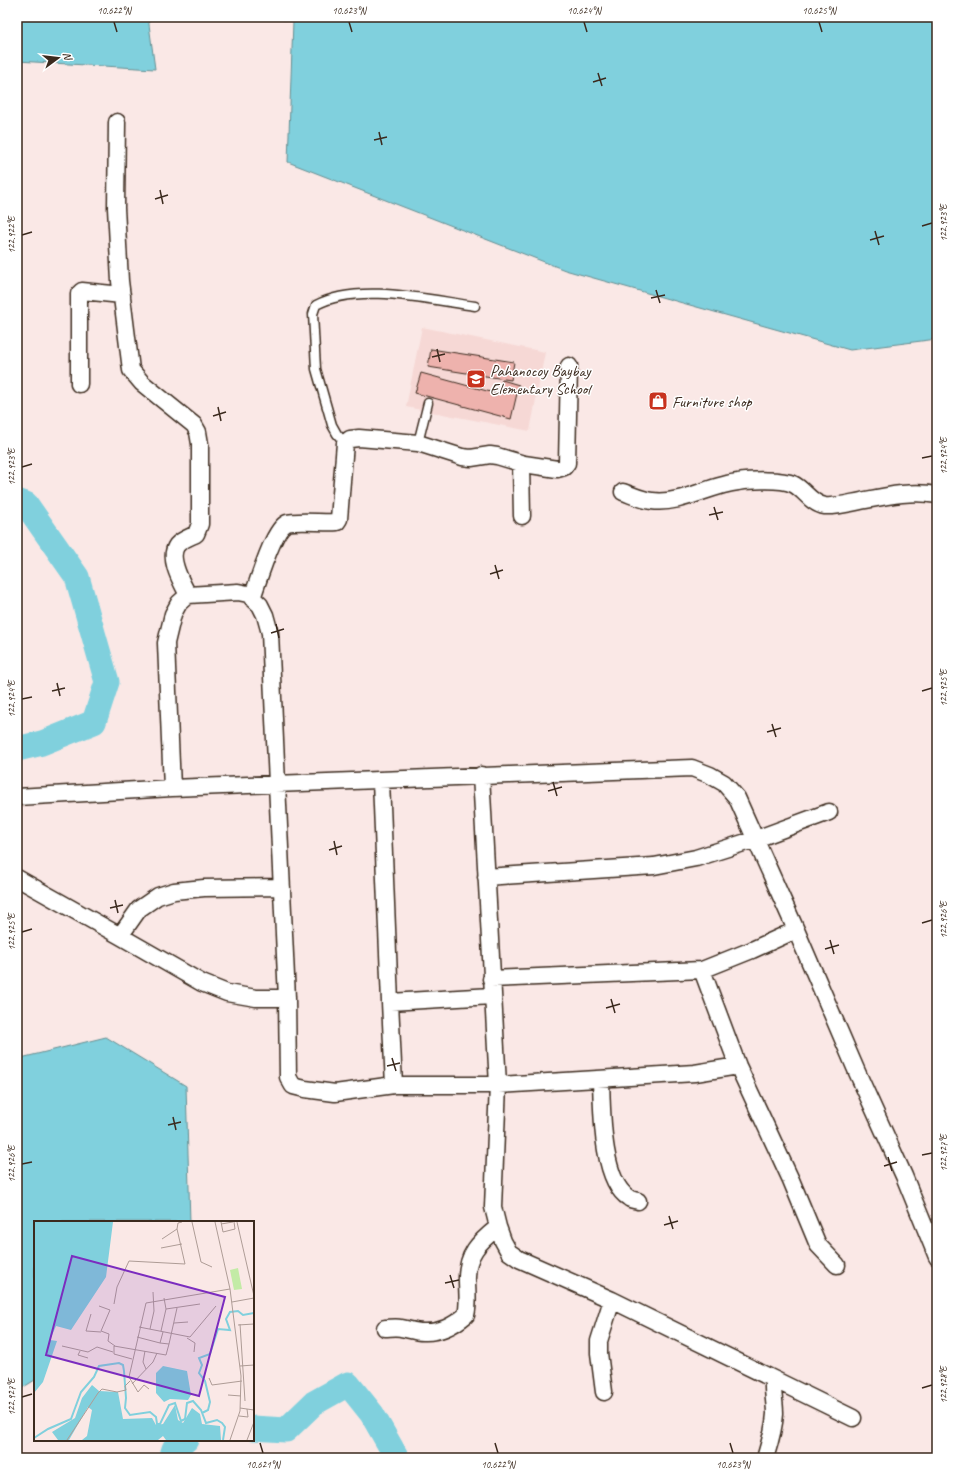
<svg xmlns="http://www.w3.org/2000/svg" width="954" height="1475" viewBox="0 0 954 1475" font-family="Caveat,sans-serif">
	<style>
		.built { fill: #f6d8d5 }
		.water { fill: #80d0dd; stroke: #648e91 }
		.lines { fill: none; stroke-linecap: round; stroke-linejoin: round }
		.river { stroke: #80d0dd; stroke-width: 25 }
		.building { fill: #eeb2ad; stroke: #3b2a1e }
		.lane-casing { stroke: #3b2a1e; stroke-width: 11 }
		.street-casing { stroke: #3b2a1e; stroke-width: 19 }
		.lane { stroke: #fff; stroke-width: 8 }
		.street { stroke: #fff; stroke-width: 16 }
		.ticks { fill: none; stroke: #3b2a1e; stroke-width: 1.5 }
		.labels { text-anchor: middle; stroke-width: 3; stroke-linejoin: round; paint-order: stroke }
		.poi-label { font-size: 16px; fill: #3b2a1e; stroke: #fff; text-anchor: start }
		.inset-river { fill: none; stroke: #80d0dd; stroke-width: 2 }
		.inset-road { fill: none; stroke: #ae9c96; stroke-width: 1 }
		.view { fill: #7b2cbf; fill-opacity: 0.15; stroke: #7b2cbf; stroke-width: 2 }
		.inset-edge { fill: none; stroke: #3b2a1e; stroke-width: 2 }
		.neatline { fill: none; stroke: #3b2a1e; stroke-width: 1.5 }
		.ticks-label { font-size: 10px; text-anchor: middle; fill: #3b2a1e }
	</style>
	<rect width="100%" height="100%" fill="#fae8e6"/>
	<filter id="ink" filterUnits="userSpaceOnUse"><feTurbulence type="fractalNoise" baseFrequency=".025" numOctaves="2"/><feDisplacementMap in="SourceGraphic" scale="8" xChannelSelector="R" yChannelSelector="G"/><feConvolveMatrix kernelMatrix="1 2 1 2 8 2 1 2 1" color-interpolation-filters="sRGB"/></filter>
	<g filter="url(#ink)">
		<path class="built" d="M422,327l123,25 -15,79 -124,-24z"/>
		<path class="water" d="M17,17h131l7,52 -138,-8z
			M263,17h674v322l-87,11 -285,-80 -277,-108 5,-141z
			M106,1037l80,49 4,136h-155v158l-18,11v-332z"/>
		<g class="lines">
			<path class="river" d="M17,501l9,3 51,73 30,105 -13,40 -52,21 -25,6
				M253,1428l33,2 28,-27 34,-19 24,30 25,44
				M171,1458l3,-9 12,-9"/>
		</g>
		<path class="building" d="M431,349l83,13 -3,18 -83,-13z
			M421,373l77,21 4,-14 17,5 -8,34 -96,-26z"/>
		<g class="lines">
			<g class="lane-casing">
				<path id="lane" d="M345,443l-8,-9 -5,-9 -16,-56 -3,-55 3,-9c42,-23 114,-5 159,1
					M418,443l10,-40"/>
			</g>
			<g class="street-casing">
				<path id="street" d="M117,122l-1,86 4,73 11,89 11,13 52,42 4,7 2,12v80l-4,10c-6,3 -15,6 -19,11 -10,13 5,38 11,50
					M79,384v-90l3,-3 40,4
					M521,463l1,53
					M623,492c9,3 19,8 29,9 28,4 58,-16 86,-19 12,-2 44,-3 55,2 11,5 18,20 32,22 11,1 25,-3 36,-5 25,-5 51,-11 76,-6
					M252,598c6,-16 21,-69 35,-75 9,-3 38,0 50,-1l2,-3 6,-76 5,-4 9,-1 59,5 44,14 9,1 19,-3 7,1 27,8 33,5 7,-2 3,-4 2,-97
					M481,775l17,310 -5,122 5,20 5,14 6,11 10,7 93,41 241,118
					M381,781l9,221 102,-6
					M172,788l-6,-145 7,-29 6,-11 9,-8 50,-3 10,2 12,11 5,10 5,18 17,365 1,79 5,9 12,3 30,4 59,-8 -4,-83
					M17,797l155,-9 520,-20 18,7 14,8 13,15 59,132 61,142 47,104 33,81
					M486,877l168,-11 42,-8 60,-19 73,-27
					M17,878l103,58 82,47 25,10 29,5h31
					M120,936l19,-27 19,-13 16,-5 30,-3 78,-1
					M702,970l36,96 53,114 27,65 19,20
					M491,979l211,-9 50,-20 44,-20
					M601,1079c1,29 0,102 28,119 2,2 6,2 9,3
					M394,1085h104l197,-12 43,-7
					M385,1328c5,0 11,-1 16,0 7,1 14,4 22,4 17,1 30,-6 43,-17 3,-11 1,-23 1,-34 -1,-27 12,-39 31,-54
					M604,1392l-5,-39v-12l13,-41
					M766,1455c4,-13 8,-26 9,-41 0,-12 -3,-23 -2,-35"/>
			</g>
			<use href="#lane" class="lane"/>
			<use href="#street" class="street"/>
		</g>
	</g>
	<path class="ticks" d="M114,22l3,10M349,22l3,10M584,22l3,10M819,22l3,10M598,73l4,13M593,82l13,-4M379,132l3,13M374,140l13,-3M160,190l3,14M155,199l13,-4M922,226l10,-3M875,231l4,14M22,235l10,-3M870,240l14,-4M656,290l4,13M651,298l14,-3M437,349l3,13M432,357l13,-3M218,407l3,14M213,416l13,-4M922,458l10,-2M22,467l10,-3M714,507l4,13M709,515l14,-3M495,565l4,14M490,574l13,-4M276,624l3,14M271,633l13,-4M57,683l3,13M52,691l13,-3M922,691l10,-3M22,699l10,-2M772,724l4,13M767,732l14,-4M553,782l4,14M548,791l14,-4M334,841l3,14M329,850l13,-4M115,900l3,13M110,908l13,-3M922,923l10,-3M22,932l10,-3M830,940l4,14M825,949l14,-4M611,999l4,14M606,1008l14,-4M392,1058l4,13M387,1066l13,-3M173,1117l3,13M168,1125l13,-3M922,1155l10,-2M888,1157l4,14M22,1164l10,-2M884,1166l13,-4M669,1216l4,13M664,1225l14,-4M450,1275l4,13M445,1283l14,-3M922,1388l10,-3M22,1397l10,-3M260,1443l3,10M495,1443l3,10M730,1443l3,10"/>
	<defs>
		<g id="school-square" transform="scale(1)"><rect x="-9" y="-9" width="18" height="18" rx="4" fill="#c8321e" stroke="#fff"/><path d="M0-5L7-2L0 1L-7-2ZM-4 1L0 2.5L4 1V4Q0 6-4 4Z" fill="#fff"/></g>
		<g id="shop-square" transform="scale(1)"><rect x="-9" y="-9" width="18" height="18" rx="4" fill="#c8321e" stroke="#fff"/><path d="M-5-2.5h2.3a2.7 3.5 0 0 1 5.4 0H5L5.5 6h-11ZM-1.5-2.5h3a1.5 2.3 0 0 0-3 0Z" fill="#fff"/></g>
	</defs>
	<g fill-rule="evenodd">
		<use href="#school-square" x="476" y="379"/>
		<use href="#shop-square" x="658" y="401"/>
	</g>
	<g class="labels">
		<g class="poi-label">
			<text x="490" y="376">Pahanocoy Baybay<tspan x="490" dy="18">Elementary School</tspan></text>
			<text x="672" y="407">Furniture shop</text>
		</g>
	</g>
	<g transform="translate(34 1221)">
		<rect width="220" height="220" fill="#fae8e6"/>
		<path d="M204,47l4,21 -8,1 -4,-20z" fill="#c3eba6"/>
		<path d="M0,1h79l-7,55 -35,53 -15,-4 -6,14 7,1 -14,41 -9,11zM129,145l24,5 4,24 -3,5 -18,-1 -6,3 -8,-9v-20zM58,164l7,6 19,1 5,27 29,-1 4,7 7,-1 12,-19 3,15 5,3 9,-15 8,6 2,10 18,2 1,14h-55l-3,-4 -5,4h-76l5,-4 5,-26 -4,-3 -19,33h-11l-6,-8 23,-14 7,-20z" fill="#80d0dd"/>
		<path class="inset-river" d="M168,192l6,-3 2,-8 -5,-21 -6,-8 3,-8 -3,-7 11,-4 8,-25 12,1 -4,-11 4,-7 8,-1 5,4 11,-2M0,217l14,-9 23,-10 10,-27 13,-15 5,-11 20,-3 4,2 1,6 2,27 -1,10 5,7 20,-3 6,5 1,7h3l9,-19 6,-2 6,18 4,-2 2,-16 6,-2 8,9 5,13 11,-3 5,3 3,4 -2,13"/>
		<path class="inset-road" d="M158,1l9,40 11,5M181,1l15,67 11,87 -1,35 -10,29M187,1l2,10 12,-3 -1,-7M203,1l17,74M187,3l12,-2M128,18l15,-10M127,27l21,-4M198,81l22,-4M80,83l3,-17 12,-26 56,3 -8,-35 1,-6 4,-1M65,85l11,4 -9,21 8,3 -1,7 7,5M132,88l34,-5M57,93l-5,17 15,1M140,102l14,-1M206,103l5,77M204,104l16,-1M105,106l51,10 26,-31M116,108l4,-18 -1,-19M127,110l5,-22 -2,-11M103,116l23,6 3,-11M153,117l8,5 -1,9M135,123l8,-36M28,125l26,6 9,-5 16,5M46,130l-2,4 10,3M111,130l-2,11 3,7M98,138l-18,-5v-8l52,9 3,-11 -9,-1M206,145l14,-1M175,157l3,7 30,-4M98,163l21,-22 4,-9M115,168l-5,-4 -6,7 -9,-15 17,-74 84,-14M194,174l13,1M206,187l14,2M205,195l9,1 -1,-8M33,219l31,-47 4,-4 15,3 9,-2 -1,-4 5,-5M213,219l7,-18"/>
		<path class="view" d="M38,35l153,41 -26,99 -153,-41z"/>
		<rect width="220" height="220" class="inset-edge"/>
	</g>
	<rect width="954" height="1475" fill="none" stroke="#fff" stroke-width="44"/>
	<g transform="translate(58 58) rotate(75)" stroke="#ffffff" stroke-width="3" paint-order="stroke">
	<path d="M0-3L7 15L0 10L-7 15Z" fill="#3b2a1e"/>
	<text y="-6" font-size="11" font-weight="bold" text-anchor="middle" fill="#3b2a1e">N</text>
	</g>
	<rect x="22" y="22" width="910" height="1431" class="neatline"/>
	<g class="ticks-label">
		<text x="114" y="14">10.622°N</text>
		<text x="349" y="14">10.623°N</text>
		<text x="584" y="14">10.624°N</text>
		<text x="819" y="14">10.625°N</text>
		<text transform="translate(943 223) rotate(-90)" y="4">122.923°E</text>
		<text transform="translate(11 235) rotate(-90)" y="4">122.922°E</text>
		<text transform="translate(943 456) rotate(-90)" y="4">122.924°E</text>
		<text transform="translate(11 467) rotate(-90)" y="4">122.923°E</text>
		<text transform="translate(943 688) rotate(-90)" y="4">122.925°E</text>
		<text transform="translate(11 699) rotate(-90)" y="4">122.924°E</text>
		<text transform="translate(943 920) rotate(-90)" y="4">122.926°E</text>
		<text transform="translate(11 932) rotate(-90)" y="4">122.925°E</text>
		<text transform="translate(943 1153) rotate(-90)" y="4">122.927°E</text>
		<text transform="translate(11 1164) rotate(-90)" y="4">122.926°E</text>
		<text transform="translate(943 1385) rotate(-90)" y="4">122.928°E</text>
		<text transform="translate(11 1397) rotate(-90)" y="4">122.927°E</text>
		<text x="263" y="1468">10.621°N</text>
		<text x="498" y="1468">10.622°N</text>
		<text x="733" y="1468">10.623°N</text>
	</g>
</svg>
